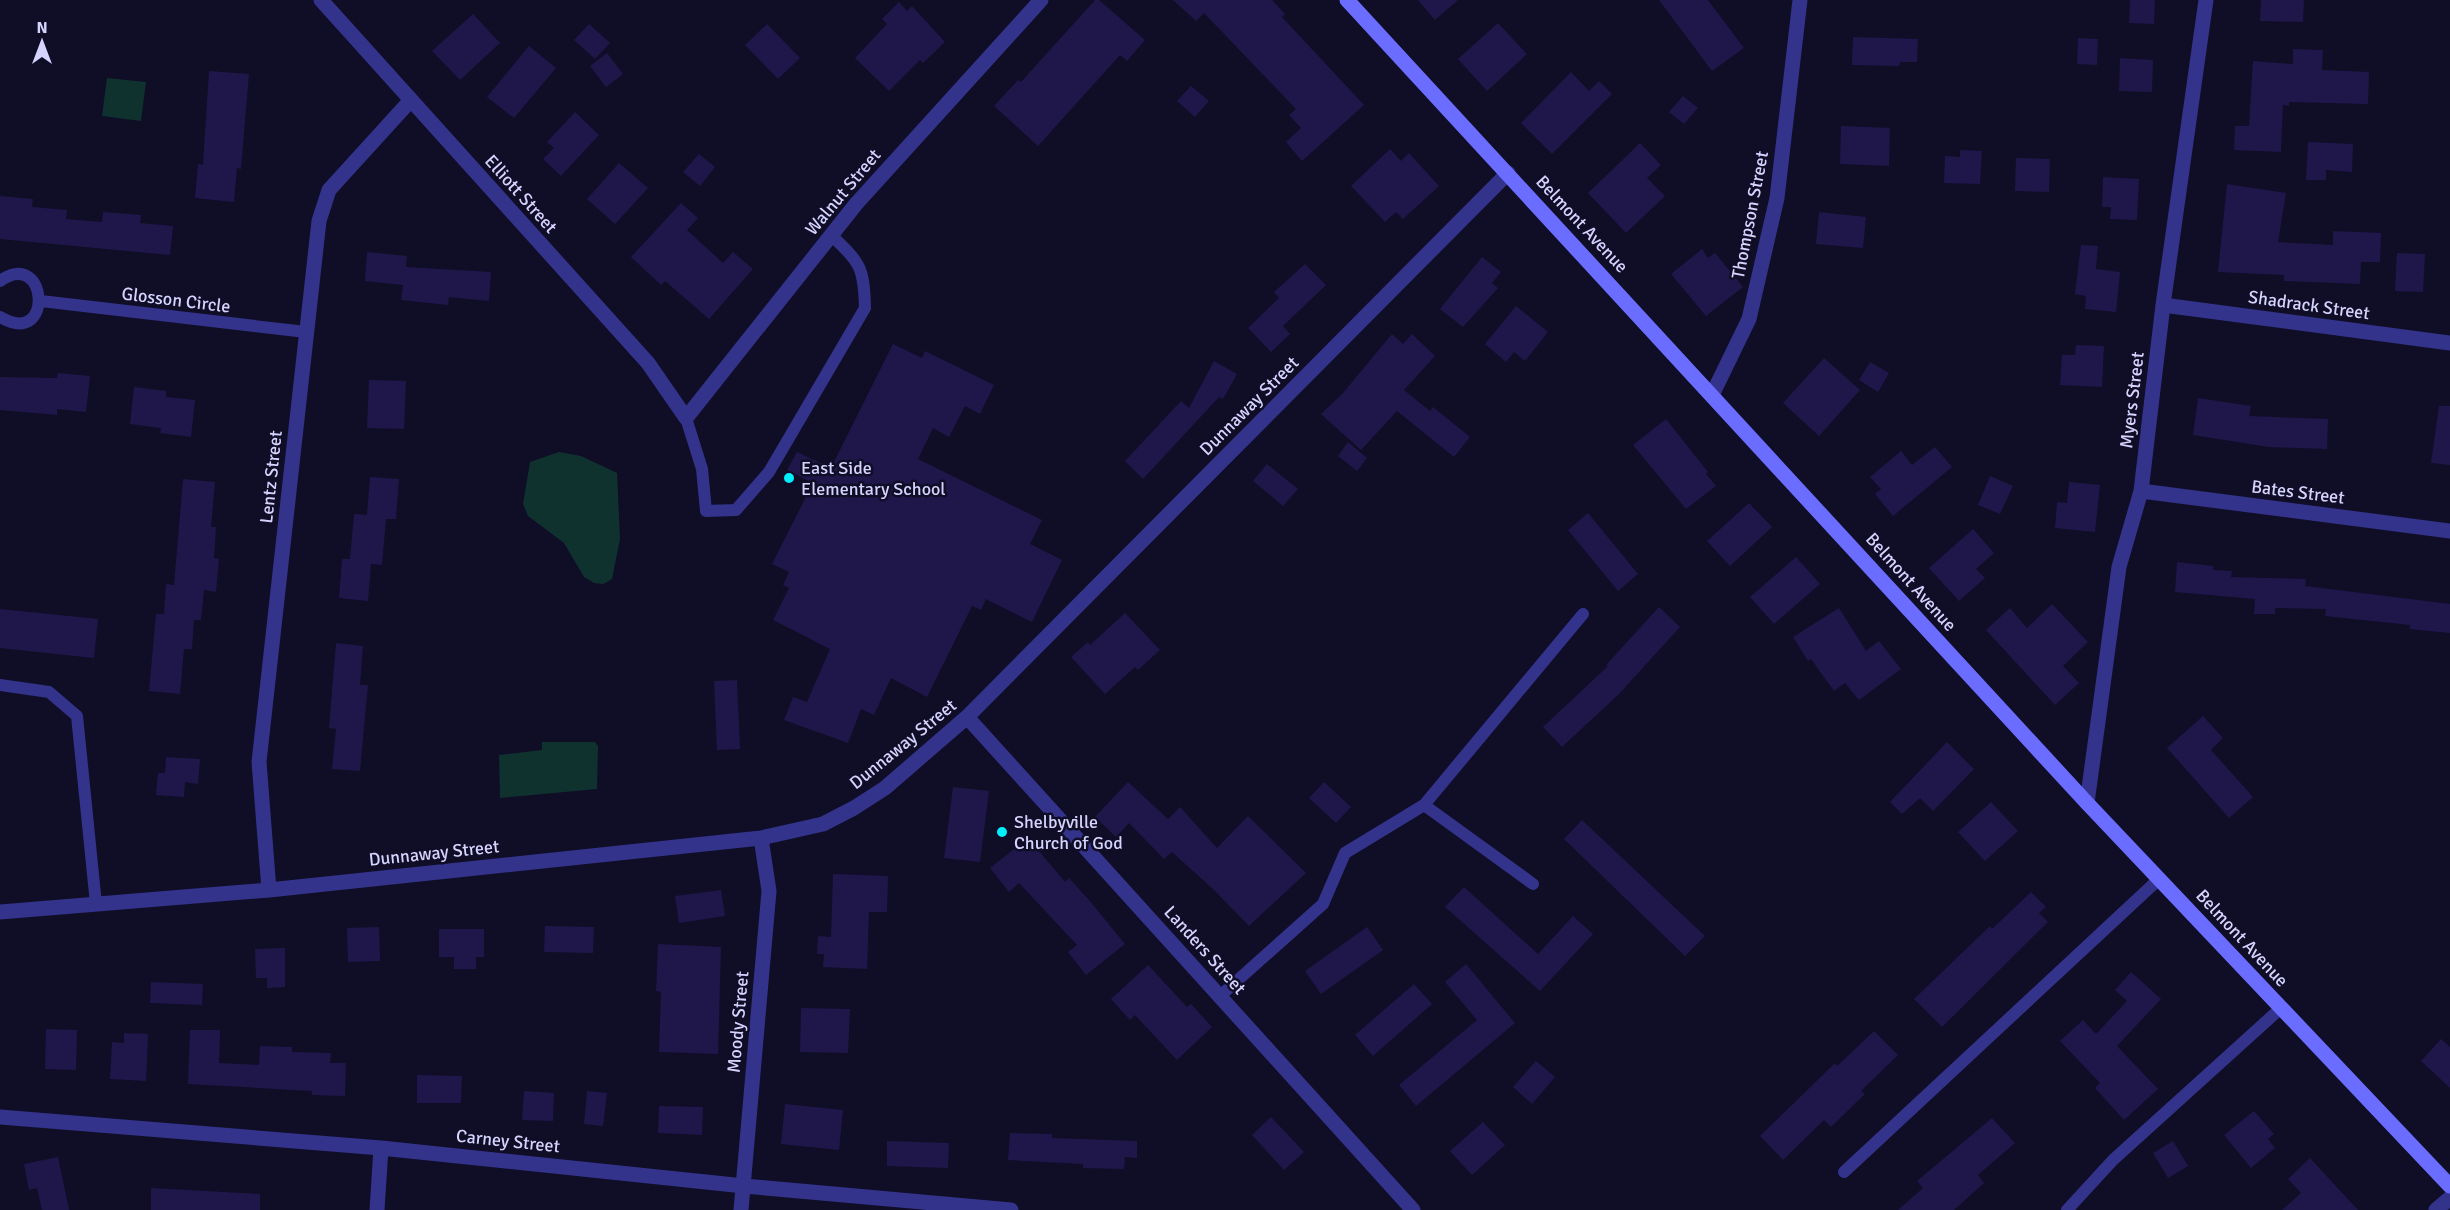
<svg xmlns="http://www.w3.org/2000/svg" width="2450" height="1210" viewBox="0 0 2450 1210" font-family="Signika,sans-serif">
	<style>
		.green { fill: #0f322f }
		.building { fill: #1f174a }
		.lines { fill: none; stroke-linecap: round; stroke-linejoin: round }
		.service { stroke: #33338b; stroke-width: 12 }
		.minor { stroke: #33338b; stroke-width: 15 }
		.secondary { stroke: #6a6dff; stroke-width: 15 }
		.poi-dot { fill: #00effe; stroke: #100d27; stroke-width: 2 }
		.labels { text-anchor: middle; stroke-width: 5; stroke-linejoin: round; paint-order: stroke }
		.street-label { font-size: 18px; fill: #d6d3ff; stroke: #100d27 }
		.poi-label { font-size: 18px; fill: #d6d3ff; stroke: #100d27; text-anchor: start }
	</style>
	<rect width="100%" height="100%" fill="#100d27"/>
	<path class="green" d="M107,78l39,4 -5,39 -39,-5z
		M559,452l22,4 36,17 3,66 -8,40 -9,5 -9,-1 -10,-6 -20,-34 -36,-27 -5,-12 7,-42z
		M542,742h53l3,4 -1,43 -97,9 -1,-43 43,-5z"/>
	<path class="building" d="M1095,0h4l46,40 -18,21 -7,-6 -82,91 -44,-40 24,-26 3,2z
		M1173,0h99l13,14 -3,3 82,88 -62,56 -16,-19 15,-14 -12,-13 7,-6 -92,-96 -8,8z
		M1418,0h40l-23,20z
		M1659,0h49l36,48 -32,23z
		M2130,0h25l-1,24 -25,-1z
		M2261,0h43l-1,22 -43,-1z
		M899,2l8,9 5,-5 33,36 -22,21 -3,-3 -31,31 -34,-33 32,-34 -5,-5z
		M473,14l27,29 -40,37 -28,-29z
		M1498,23l29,31 -40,37 -29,-32z
		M589,24l21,19 -15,16 -21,-19z
		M767,24l33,34 -22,21 -33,-34z
		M1853,37l65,2 -1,23h-17l-1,4 -47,-1z
		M2078,38l20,1 -1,26 -20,-1z
		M529,46l27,22 -42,50 -27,-21z
		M2293,49l30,1 -1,20 47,2 -1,32 -79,-2v4l-6,-1 -2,47 -47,-2 1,-24h14l4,-65 40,3z
		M607,53l16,21 -17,13 -16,-21z
		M2120,58l33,2 -1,32 -33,-1z
		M209,71l40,3 -8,95 -4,-1 -3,34 -39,-4 3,-34 5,1z
		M1571,72l18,19 10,-10 13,13 -60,60 -31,-31z
		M1191,86l18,15 -14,16 -18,-16z
		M1683,96l15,12 -14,16 -15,-12z
		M575,112l24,23 -38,41 -18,-17 11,-11 -7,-6z
		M1841,126l49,2 -1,38 -49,-2z
		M2308,142l45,2 -1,28 -26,-2v10h-20z
		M1640,143l21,22 -14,13 18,18 -39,37 -38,-40z
		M1390,149l11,12 8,-8 30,33 -36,33 -7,-7 -11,10 -34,-36z
		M1960,150l22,1 -2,33 -36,-1 1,-27 15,1z
		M699,154l16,13 -15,19 -17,-14z
		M2016,158l34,1 -1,33 -34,-1z
		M619,163l29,25 -33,36 -28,-25z
		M2103,177l36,2 -2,41 -27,-1 1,-12h-9z
		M2227,184l59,9 -8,49 55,3v-14l48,2 -1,29h-19l-1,22 -76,-3v-6l-66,-3z
		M0,196l33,3 -1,8 35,3 -1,9 36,3 1,-10 38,3 -1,8 33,3 -3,29 -170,-16z
		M681,203l17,15 -11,12 36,33 10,-11 20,17 -44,50 -44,-38 -4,4 -30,-28z
		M1819,212l47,5 -3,31 -47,-4z
		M2081,245l17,1 -2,23 24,3 -4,40 -31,-3 1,-13 -11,-2z
		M1702,249l6,9 7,-5 28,34 -37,29 -35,-42z
		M367,252l40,4 -1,11 85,5 -2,29 -40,-4 -1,8 -47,-5 2,-15 -38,-4z
		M2397,253l28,1 -2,38 -28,-1z
		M1482,257l19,15 -9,11 6,5 -35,39 -23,-18z
		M1305,264l21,21 -43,41 7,8 -19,18 -23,-24 31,-30 -5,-6z
		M1516,306l32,26 -23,29 -11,-9 -8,10 -21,-18z
		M1392,334l11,10 9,-10 23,22 -31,34 26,21 3,-4 37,30 -16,20 -57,-46 -36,39 -40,-36 22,-21z
		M893,344l29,14 3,-7 69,34 -14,29 -15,-8 -16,31 -16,-9 -15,31 124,61 -12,24 32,16 -30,62 -46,-23 -5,11 -9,-4 -45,91 -36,-19 -17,37 -13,-6 -13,34 -64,-23 9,-23 14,5 23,-53 -57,-29 16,-32 -6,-3 6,-13 -17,-8 41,-81 -26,-13 10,-18 34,16z
		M2076,345l28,1 -2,41 -42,-2 2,-30h13z
		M1824,358l36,32 -41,46 -36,-33z
		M1214,361l23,13 -14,25 -4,-2 -76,82 -18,-18 56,-60 8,7z
		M1870,362l19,11 -11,19 -19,-12z
		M58,373l32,3 -4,36 -29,-3v6l-57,-5v-33l57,1z
		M369,380l37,1 -2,48 -37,-1z
		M134,387l32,4v6l29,3 -4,37 -31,-4 1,-5 -31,-4z
		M2198,398l53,8 -2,10 79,3 -1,30 -58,-2 -76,-12z
		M2439,406h11v59l-19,-2z
		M1666,419l42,53 -2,2 10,12 -30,23 -53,-64z
		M1348,442l19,16 -10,13 -19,-15z
		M1935,447l17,20 -59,49 -18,-22 6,-5 -11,-12 31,-26 11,14z
		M1267,464l31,25 -15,17 -30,-25z
		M1990,476l23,10 -13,28 -22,-9z
		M370,477l29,2 -3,40h-10l-4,46 -11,-1 -3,37 -29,-3 3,-39h8l4,-45 13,1z
		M183,479l32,3 -4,45h5l-2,31 5,1 -3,33 -12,-2 -3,30h-7l-2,29h-8l-4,45 -31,-3 7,-77h8l2,-30 8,1z
		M2069,482l31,3 -5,47 -40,-4 2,-26 10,1z
		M1749,503l23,24 -42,39 -23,-25z
		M1588,513l50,61 -20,17 -50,-61z
		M1973,529l21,24 -18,16 9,9 -26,23 -30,-33z
		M1796,557l24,27 -46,40 -24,-27z
		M2177,562l36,4v4l19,1 -1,6 75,2 -1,7 145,18v29l-40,-4v-4l-85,-9 1,-7 -51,-1v6h-21l1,-15 -80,-7z
		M2052,604l36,38 -25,24 16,17 -24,22 -69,-75 24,-22 17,20z
		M1659,607l21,20 -62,68 -56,52 -19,-20 65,-61 -2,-1z
		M1839,608l27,43 13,-10 22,28 -42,31 -14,-17 -11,8 -23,-32 -3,2 -15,-24z
		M0,609l98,10 -4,39 -94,-10z
		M1125,613l35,37 -22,20 -3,-3 -30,27 -34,-37 17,-15 2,3z
		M336,643l27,3 -3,39h8l-8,86 -28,-2 4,-40 -7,-1z
		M737,680l3,69 -23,1 -3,-69z
		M2203,716l20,22 -12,12 42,47 -24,21 -62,-70z
		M1947,742l27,27 -41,42 -13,-13 -18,16 -12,-12z
		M166,757l34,2 -2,25 -13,-2 -1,15 -28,-2 2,-22h7z
		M1128,782l40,37 12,-12 37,41 31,-32 58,57 -57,53 -35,-36 -42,-38 -8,7 -35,-36 -13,14 -21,-20z
		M1324,782l27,25 -15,16 -27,-25z
		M953,787l36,4 -9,71 -36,-4z
		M1991,802l27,29 -33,30 -27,-29z
		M1582,820l123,116 -20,20 -121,-117z
		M1028,838l37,44 4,-4 20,22 36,44 -39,31 -18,-23 9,-7 -58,-62 -10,9 -19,-24z
		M833,874l55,2 -1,36h-18l-2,57 -44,-2 1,-13h-7l1,-18 13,1z
		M1464,887l74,67 35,-38 20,18 -53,57 -95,-84z
		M721,890l4,26 -46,7 -4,-27z
		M2031,892l15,15 -7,6 9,9 -106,105 -28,-28 76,-73 2,3z
		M545,926l49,1 -1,26 -49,-1z
		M379,927l1,34 -32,1 -1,-34z
		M1367,927l16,23 -62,44 -16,-23z
		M439,929h45v28h-8v12h-22v-12h-15z
		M658,944l63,3 -3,107 -59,-2 2,-60 -5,-1z
		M285,948v39l-18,1v-10h-11l-1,-29z
		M1466,964l49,59 -99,83 -17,-21 78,-65 -32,-38z
		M1148,965l39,42 4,-3 21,23 -35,33 -42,-45 -5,5 -19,-21z
		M2131,972l30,27 -44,47 41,43 -34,31 -29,-32 5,-5 -40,-42 23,-21 13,14 31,-33 -12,-11z
		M151,982l52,2 -1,21 -52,-2z
		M1414,984l18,20 -59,52 -18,-21z
		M801,1008l49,1 -2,44 -48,-1z
		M46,1029l31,1 -1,40 -31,-1z
		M190,1030h30l-1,33 40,2 1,-19 32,1v5l39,1 -1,10h16l-1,33 -33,-1v-4l-124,-7z
		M1874,1031l24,24 -37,36 4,3 -34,33 -7,-7 -41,40 -23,-24 75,-73 2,3z
		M124,1033l24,1 -2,47 -36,-2 2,-37 12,1z
		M2441,1039l9,8v41l-29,-27z
		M1536,1061l19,16 -23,27 -19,-17z
		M417,1075l45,1 -1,27h-44z
		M524,1091l30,2 -1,28 -31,-1z
		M587,1091l20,2 -4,33 -19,-2z
		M785,1104l58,6 -4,40 -58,-6z
		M659,1106l44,1 -1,28 -44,-2z
		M2254,1111l20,23 -6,5 7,9 -24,20 -27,-33z
		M1271,1117l33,35 -20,18 -32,-35z
		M1992,1118l23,25 -37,32 6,8 -30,27h-56l25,-22 -6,-7z
		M1483,1122l22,23 -33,30 -22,-24z
		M1010,1133l42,1v4l85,3v17l-12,-1 -1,12 -41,-1v-4l-75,-4z
		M887,1141l62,2 -1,25 -61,-2z
		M2173,1141l15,25 -20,12 -15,-25z
		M58,1157l11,53h-27l-5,-22 -8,2 -5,-26z
		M2310,1158l48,52h-76l19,-17 -13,-14z
		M151,1188l109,6v16h-109z"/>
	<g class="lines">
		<path class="service" d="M0,281c48,-34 55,68 0,36
			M41,301l265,31
			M686,418l16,51 4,42 30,-1 33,-38 96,-164c-1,-42 -5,-45 -34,-73
			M0,685l49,7 28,24 19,188
			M1424,805l159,-191
			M1220,996l103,-92 22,-51 79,-48 109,79
			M1844,1172l315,-293
			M2067,1210l46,-50 168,-152"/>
		<path class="minor" d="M321,0l327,363 38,55 170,-214 185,-204
			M2163,305l287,38
			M1713,393l36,-74 28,-121 23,-198
			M2141,491l309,40
			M967,717l446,493
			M2087,803l32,-236 22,-76 22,-186 43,-305
			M269,890l-10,-128 60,-541 10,-31 81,-89
			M0,912l269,-22 492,-52 62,-14 31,-16 31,-20 82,-71 541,-544
			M0,1117l381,31 363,38 267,24
			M377,1210l4,-62
			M741,1210l28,-319 -8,-53
			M2436,1210l14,-12"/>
		<path class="secondary" d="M1347,0l740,803 363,383"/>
	</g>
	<g class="poi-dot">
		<circle cx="789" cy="478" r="6"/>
		<circle cx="1002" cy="832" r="6"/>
	</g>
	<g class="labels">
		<g class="street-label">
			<text transform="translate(843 192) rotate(-50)" y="6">Walnut Street</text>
			<text transform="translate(521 194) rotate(48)" y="6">Elliott Street</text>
			<text transform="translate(1750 215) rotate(-79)" y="6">Thompson Street</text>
			<text transform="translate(1582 224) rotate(47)" y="6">Belmont Avenue</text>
			<text transform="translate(176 300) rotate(7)" y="6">Glosson Circle</text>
			<text transform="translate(2309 305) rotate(8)" y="6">Shadrack Street</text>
			<text transform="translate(2132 400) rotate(-83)" y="6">Myers Street</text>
			<text transform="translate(1249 406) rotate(-45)" y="6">Dunnaway Street</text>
			<text transform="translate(271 477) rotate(-84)" y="6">Lentz Street</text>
			<text transform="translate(2298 492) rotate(7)" y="6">Bates Street</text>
			<text transform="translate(1911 582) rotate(48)" y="6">Belmont Avenue</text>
			<text transform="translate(903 744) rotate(-39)" y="6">Dunnaway Street</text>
			<text transform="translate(434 853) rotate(-6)" y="6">Dunnaway Street</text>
			<text transform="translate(2242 938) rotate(47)" y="6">Belmont Avenue</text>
			<text transform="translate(1205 950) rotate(48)" y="6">Landers Street</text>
			<text transform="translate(738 1022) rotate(-85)" y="6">Moody Street</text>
			<text transform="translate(508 1141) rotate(6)" y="6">Carney Street</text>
		</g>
		<g class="poi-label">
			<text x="801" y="474">East Side<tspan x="801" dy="21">Elementary School</tspan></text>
			<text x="1014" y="828">Shelbyville<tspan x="1014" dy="21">Church of God</tspan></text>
		</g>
	</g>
	<g transform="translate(42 42)" stroke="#100d27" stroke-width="4.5" paint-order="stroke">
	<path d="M0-4.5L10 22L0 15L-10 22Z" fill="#d6d3ff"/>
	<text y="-9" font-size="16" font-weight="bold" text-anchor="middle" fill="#d6d3ff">N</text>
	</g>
</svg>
